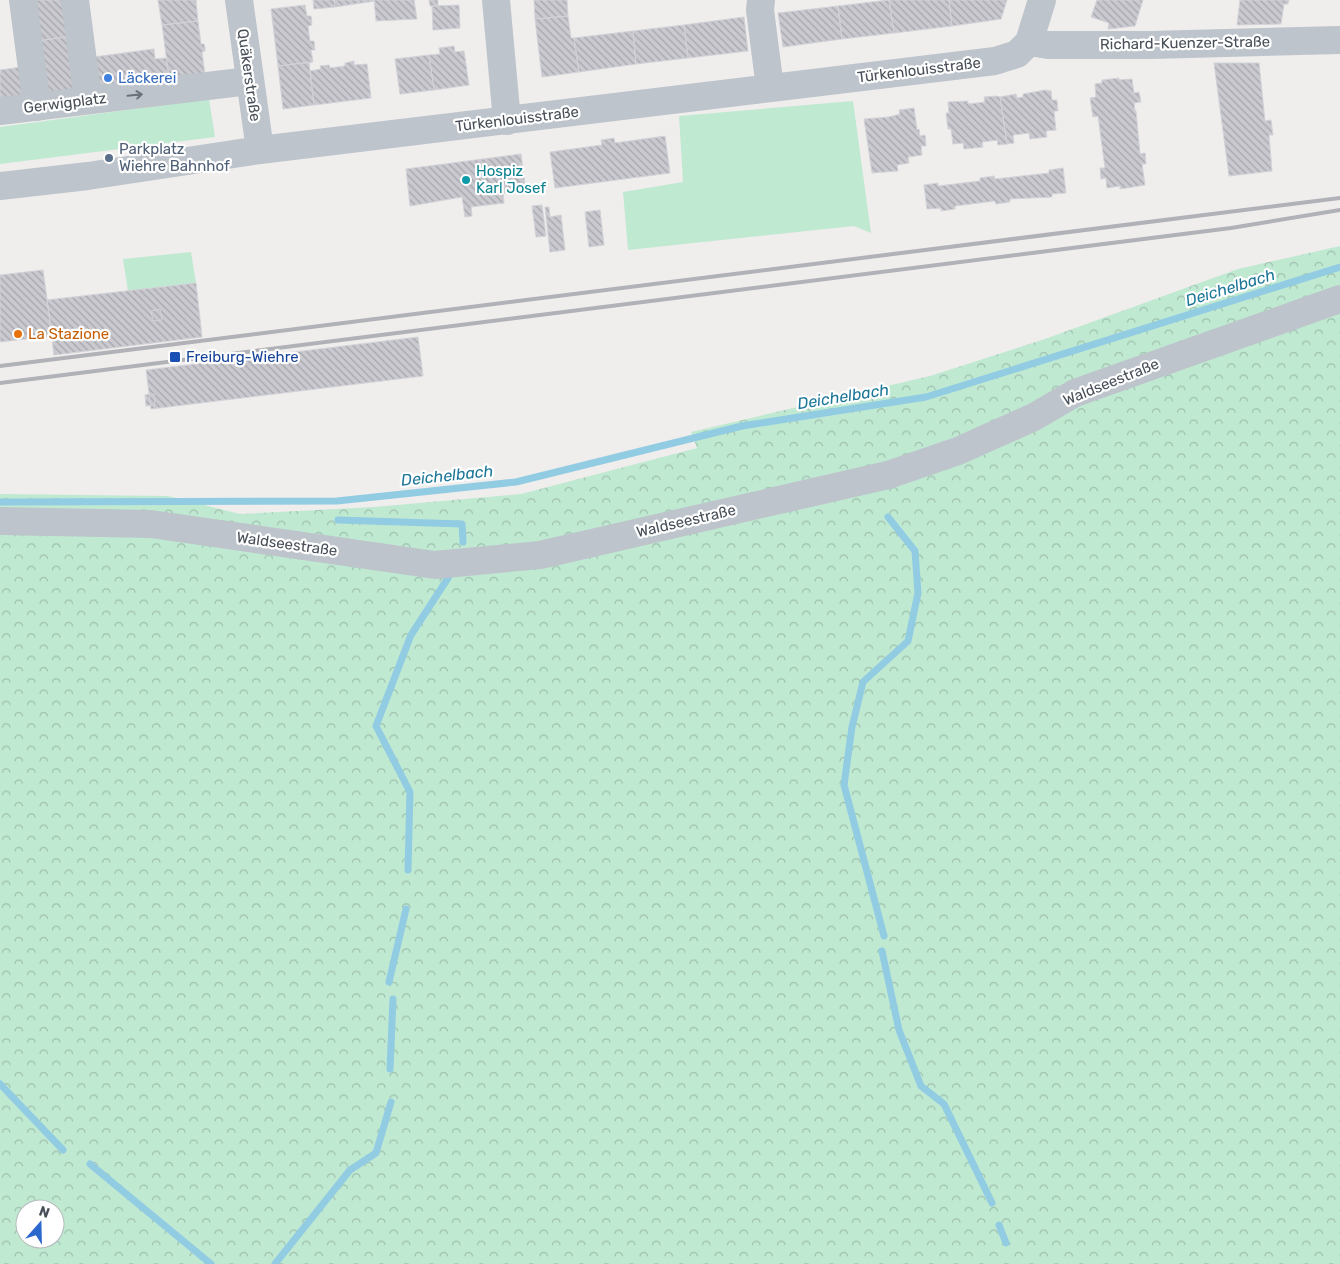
<svg xmlns="http://www.w3.org/2000/svg" width="1340" height="1264" viewBox="0 0 1340 1264" font-family="Rubik,sans-serif">
	<style>
		.green { fill: #c0e9d2 }
		.forest { fill: url(#forest-crowns); fill-rule: evenodd }
		.lines { fill: none; stroke-linecap: round; stroke-linejoin: round }
		.stream { stroke: #91cce2; stroke-width: 7 }
		.building { fill: url(#building-back-hatch); stroke: #d2d3d8 }
		.minor { stroke: #bdc4cb; stroke-width: 28 }
		.rail { stroke: #b0b2b7; stroke-width: 4 }
		.oneway { stroke: #6b727a }
		.shop-dot { fill: #3f7fe0; stroke: #fff; stroke-width: 2 }
		.service-dot { fill: #5c6f8a; stroke: #fff; stroke-width: 2 }
		.culture-dot { fill: #0f9aa8; stroke: #fff; stroke-width: 2 }
		.food-dot { fill: #e8710a; stroke: #fff; stroke-width: 2 }
		.transit-dot { fill: #1a4fb4; stroke: #fff; stroke-width: 2 }
		.labels { text-anchor: middle; stroke-width: 4.5; stroke-linejoin: round; paint-order: stroke }
		.street-label { font-size: 15px; fill: #484f58; stroke: #fff }
		.shop-label { font-size: 15px; fill: #366cbe; stroke: #fff; text-anchor: start }
		.service-label { font-size: 15px; fill: #4e5e75; stroke: #fff; text-anchor: start }
		.culture-label { font-size: 15px; fill: #0d838f; stroke: #fff; text-anchor: start }
		.food-label { font-size: 15px; fill: #c56008; stroke: #fff; text-anchor: start }
		.transit-label { font-size: 15px; fill: #164399; stroke: #fff; text-anchor: start }
		.water-label { font-size: 16px; font-style: italic; fill: #1b7698; stroke: #fff }
	</style>
	<defs>
		<pattern id="forest-crowns" width="20" height="18" patternUnits="userSpaceOnUse" patternTransform="scale(1.25)"><rect width="20" height="18" fill="#c0e9d2"/><path d="M2 6a3 3 0 1 1 6 0M12 15a3 3 0 1 1 6 0" fill="none" stroke="#9ebfad"/></pattern>
		<pattern id="building-back-hatch" width="6" height="6" patternUnits="userSpaceOnUse" patternTransform="scale(1.25)"><rect width="6" height="6" fill="#c9c9cf"/><path d="M-1 5l2 2M0 0l6 6M5-1l2 2" fill="none" stroke="#a5a6ab"/></pattern>
	</defs>
	<rect width="100%" height="100%" fill="#f0eded"/>
	<path class="green" d="M209,99l6,38 -215,27v-37z
		M853,101l18,132 -17,-7 -226,24 -5,-58 60,-10 -4,-66z
		M191,252l5,31 -68,8 -5,-32z"/>
	<path class="forest" d="M1340,246v1018h-1340v-770l168,2 72,18 134,-7 147,-13 176,-46 -6,-16 239,-56 112,-36 196,-71zM25,1209h30v30h-30z"/>
	<g class="lines">
		<path class="stream" d="M0,502l337,-1 179,-19 226,-56 184,-29 414,-130
			M338,520l124,4 1,18
			M408,870l2,-78 -34,-66 35,-91 37,-57
			M884,936l-40,-151 8,-58 11,-45 45,-41 10,-48 -3,-42 -27,-34
			M882,951l17,79 22,56 23,18 48,99
			M389,982l17,-73
			M390,1069l3,-70
			M0,1084l63,66
			M90,1164l121,100
			M999,1225l7,18
			M275,1264l75,-94 26,-17 15,-51"/>
	</g>
	<path class="building" d="M31,0h38l4,36 -36,5z
		M158,0h38l2,21 -36,4z
		M313,0h21l1,7 -21,2z
		M334,0h40l1,1 -40,6z
		M374,0h40l3,19 -41,2z
		M429,0h9v6h-8z
		M534,0h33l1,16 -33,3z
		M889,0l5,33 -52,6 -4,-33z
		M889,0h60l3,26 -58,7z
		M949,0h58l-6,19 -49,7z
		M1097,0h46l-8,26 -27,3 1,-6 -18,-6z
		M1240,0h49l-1,4h-4l-3,20 -44,1z
		M305,5l2,11h4l1,9 -4,1 2,15h4l1,9h-4l2,12 -35,4 -7,-57z
		M459,5l1,23 -27,2 -1,-24z
		M838,6l4,33 -59,8 -5,-34z
		M568,16l3,22h3l5,34 -37,5 -7,-58z
		M744,17l4,34 -60,7 -4,-33z
		M198,21l3,23h3l1,4v3l-3,1 3,23 -36,2 -7,-52z
		M684,25l4,33 -52,6 -3,-33z
		M633,31l3,33 -57,8 -5,-34z
		M73,36l7,55 -37,5 -6,-55z
		M454,46l1,6 9,-1 5,34 -35,5 -5,-35 11,-1 -1,-6z
		M154,49l1,10 11,-1 3,19 -79,10 -4,-29z
		M429,55l5,35 -34,4 -5,-35z
		M354,61v4l13,-1 4,34 -57,7 -4,-34 11,-2 -1,-3 9,-1 1,3 15,-2v-3z
		M309,62l5,43 -31,4 -5,-43z
		M1214,63h45l6,58 6,-1 2,15h-4l3,36 -43,5z
		M29,66l4,28 -33,4v-28z
		M1119,78v2l13,-1 2,14 5,-1 2,10 -7,1 1,8h1l4,43 5,-1 1,11h-4l3,21 -25,4v-3l-13,2 -1,-10 -5,1 -1,-11h5l-7,-52 -5,1 -3,-19 6,-1 -1,-13 7,-1v-3z
		M1045,90l6,1 1,9h5l1,11h-4l2,19 -10,1 1,6 -17,2 -1,-6 -16,2 1,8 -7,1 -7,-47 16,-3 1,4 6,-1v-3z
		M996,96l4,1 7,47 -9,1 -1,-5 -15,2 1,5 -19,2 -1,-6 -10,1 -2,-15h-3l-2,-16h3l-1,-11 20,-1v3l17,-2 -1,-5z
		M914,108l3,22 2,-1 1,7 5,-1 1,11h-5l1,9 -14,2 1,6 -12,2 1,6 -26,2 -8,-54 25,-2 11,-3 -1,-4z
		M665,136l5,37 -115,15 -5,-36 52,-7 -1,-5 13,-2 1,5z
		M521,154l5,38 -23,1 1,10 -33,4 1,9 -7,1 -3,-20 -52,9 -4,-37z
		M1063,168l3,25 -14,1v3l-42,2v3l-14,2 -1,-3 -40,5v3l-14,2v-3l-14,1 -3,-24 14,-2v3l42,-5v-3l14,-2 1,3 54,-6v-3z
		M542,205l4,31 -10,1 -4,-31z
		M545,207h4l1,10 11,-2 4,35 -15,2z
		M600,210l4,35 -15,2 -4,-35z
		M43,270l9,66 -52,6v-67z
		M196,283l6,54 -148,18 -7,-55z
		M160,309l2,11 -9,1 -2,-10z
		M418,337l5,39 -272,33 -5,-39z
		M149,394h5l1,11 -9,1 -1,-11z"/>
	<g class="lines">
		<path class="minor" d="M23,0l14,107
			M75,0l13,100
			M239,0l21,150
			M496,0l11,121
			M761,0l-1,10 10,78
			M1029,42l19,3h103l189,-5
			M1029,42l13,-42
			M0,111l249,-30
			M0,186l88,-10 172,-26 735,-89 22,-7 12,-12
			M0,521l151,3 284,41 105,-10 348,-80 70,-24 76,-34 41,-24 265,-94"/>
		<path class="rail" d="M0,366l1340,-168
			M0,383l1231,-155 109,-18"/>
	</g>
	<defs><path id="oneway-shaft" d="M-6 0H5M1.5-3L5.5 0L1.5 3" fill="none" stroke-width="1.6" stroke-linecap="round" stroke-linejoin="round" transform="scale(1.25)"/></defs>
	<use class="oneway" href="#oneway-shaft" transform="translate(135 95) rotate(-6)"/>
	<circle class="shop-dot" cx="108" cy="78" r="5"/>
	<circle class="service-dot" cx="109" cy="158" r="5"/>
	<circle class="culture-dot" cx="466" cy="180" r="5"/>
	<circle class="food-dot" cx="18" cy="334" r="5"/>
	<rect class="transit-dot" x="169" y="351" width="12" height="12" rx="2.5"/>
	<g class="labels">
		<g class="street-label">
			<text transform="translate(1185 43) rotate(-1)" y="5">Richard-Kuenzer-Straße</text>
			<text transform="translate(919 70) rotate(-7)" y="5">Türkenlouisstraße</text>
			<text transform="translate(249 75) rotate(82)" y="5">Quäkerstraße</text>
			<text transform="translate(65 103) rotate(-7)" y="5">Gerwigplatz</text>
			<text transform="translate(517 119) rotate(-7)" y="5">Türkenlouisstraße</text>
			<text transform="translate(1111 382) rotate(-22)" y="5">Waldseestraße</text>
			<text transform="translate(686 521) rotate(-13)" y="5">Waldseestraße</text>
			<text transform="translate(287 544) rotate(8)" y="5">Waldseestraße</text>
		</g>
		<g class="shop-label">
			<text x="118" y="83">Läckerei</text>
		</g>
		<g class="service-label">
			<text x="119" y="154">Parkplatz<tspan x="119" dy="17">Wiehre Bahnhof</tspan></text>
		</g>
		<g class="culture-label">
			<text x="476" y="176">Hospiz<tspan x="476" dy="17">Karl Josef</tspan></text>
		</g>
		<g class="food-label">
			<text x="28" y="339">La Stazione</text>
		</g>
		<g class="transit-label">
			<text x="186" y="362">Freiburg-Wiehre</text>
		</g>
		<g class="water-label">
			<text transform="translate(1230 287) rotate(-17)" y="6">Deichelbach</text>
			<text transform="translate(843 396) rotate(-9)" y="6">Deichelbach</text>
			<text transform="translate(447 475) rotate(-6)" y="6">Deichelbach</text>
		</g>
	</g>
	<g transform="translate(40 1224) rotate(20)"><circle r="24" fill="#ffffff" stroke="#b6b9bc"/>
	<path d="M0-4L9 19L0 12L-9 19Z" fill="#2c67cb"/>
	<text y="-8" font-size="14" font-weight="bold" text-anchor="middle" fill="#484f58">N</text>
	</g>
</svg>
